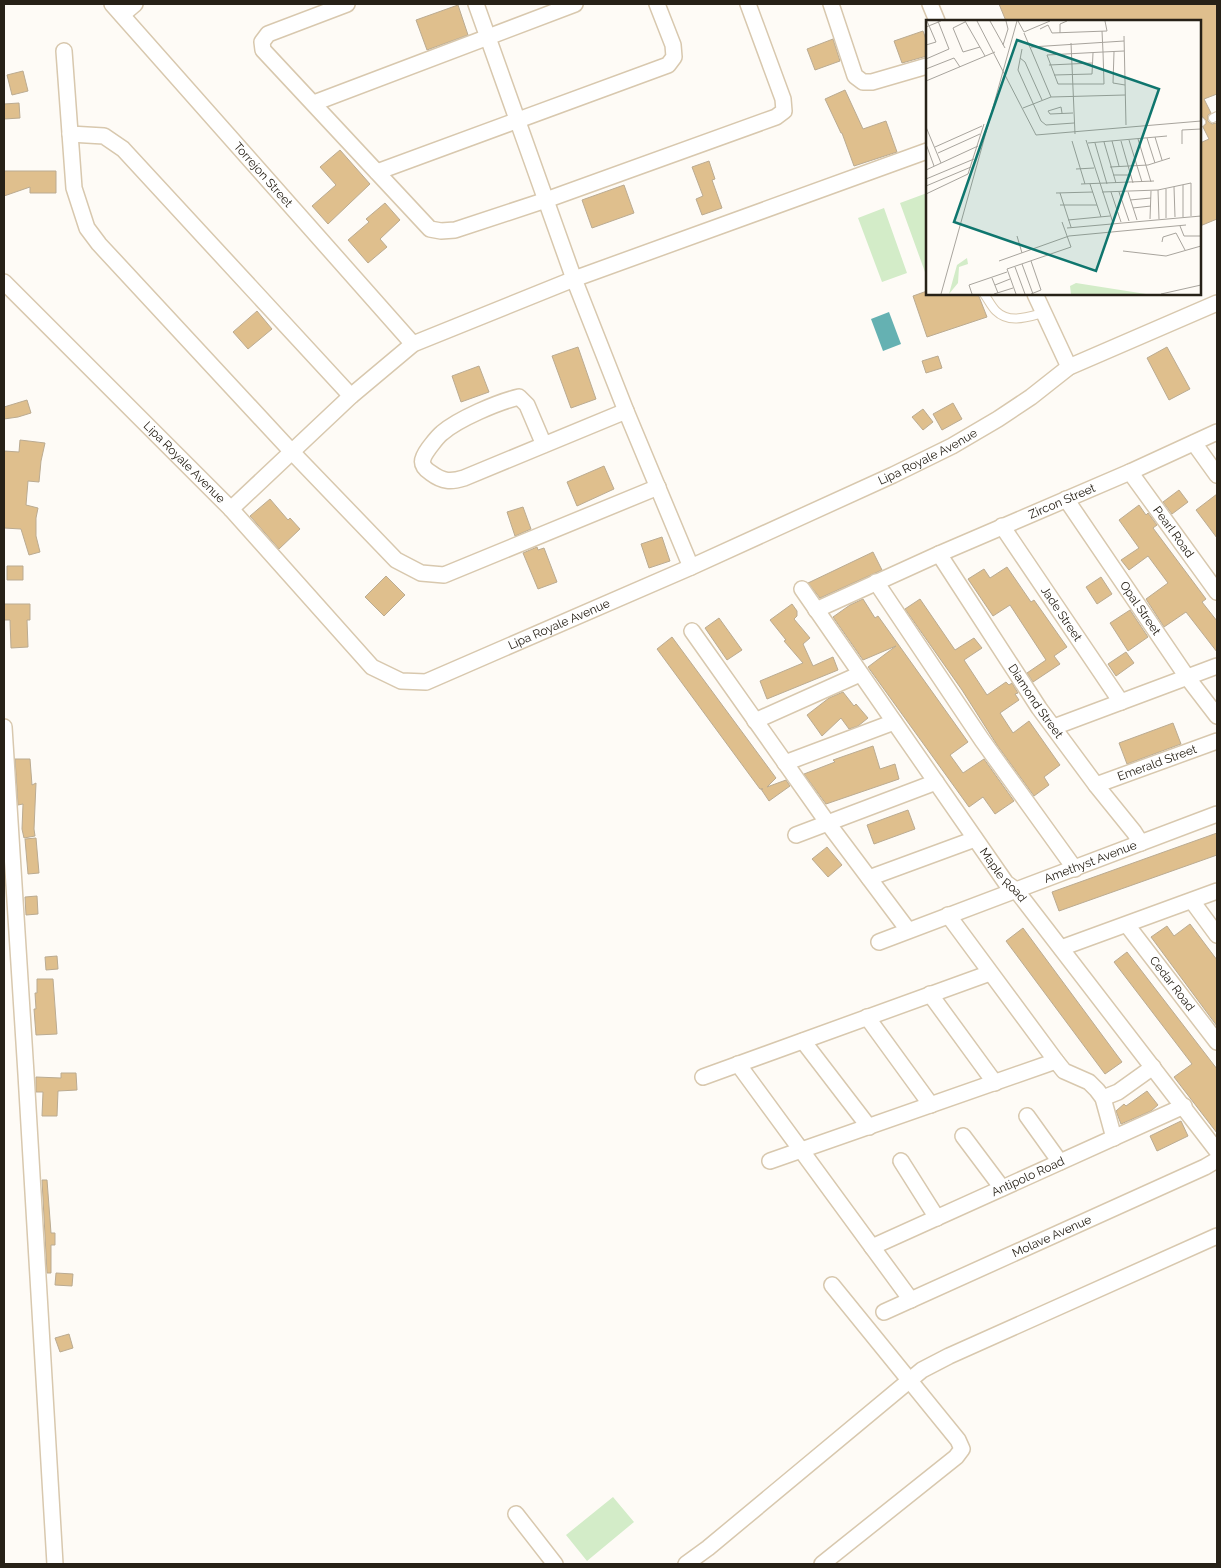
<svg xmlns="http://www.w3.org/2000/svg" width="1221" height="1568" viewBox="0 0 1221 1568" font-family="Raleway,sans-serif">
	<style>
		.green { fill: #d3ecc8 }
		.water { fill: #65b1b2 }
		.building { fill: #dfbf8d; stroke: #bbab91 }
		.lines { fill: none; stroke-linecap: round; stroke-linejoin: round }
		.lane-casing { stroke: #d8c8ae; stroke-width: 10 }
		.street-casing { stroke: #d8c8ae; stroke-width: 18 }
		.lane { stroke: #fff; stroke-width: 8 }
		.street { stroke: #fff; stroke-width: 15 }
		.labels { text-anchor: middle; stroke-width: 4; stroke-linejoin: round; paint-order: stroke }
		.street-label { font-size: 12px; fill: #272117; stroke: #fff }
		.inset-road { fill: none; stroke: #a8a49d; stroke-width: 1 }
		.view { fill: #0f766e; fill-opacity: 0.15; stroke: #0f766e; stroke-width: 2.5 }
		.inset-edge { fill: none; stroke: #272117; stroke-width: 2.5 }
	</style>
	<rect width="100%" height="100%" fill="#fefbf6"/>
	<path class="green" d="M927,193v78l-2,1 -25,-69z
		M884,208l23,65 -25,9 -24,-64z
		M613,1497l21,25 -47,39 -21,-26z"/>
	<path class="water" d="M889,312l12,32 -18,7 -12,-32z"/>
	<path class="building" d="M999,4h218v90l-13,5 7,14 -3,2v6l4,3 4,-1 1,2v94l-17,7v-83l9,-4 -6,-12 3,-3v-4l-3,-3h-3v-96h-194z
		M458,5l10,30 -41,15 -11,-30z
		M923,31l4,11v14l-25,7 -8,-22z
		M833,39l7,22 -25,9 -8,-21z
		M23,71l5,20 -16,4 -5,-20z
		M845,90l18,39 23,-8 11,31 -43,14 -12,-33h-1l-16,-34z
		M19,103l1,15 -16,1v-15z
		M340,150l30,34 -42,40 -16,-18 24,-21 -16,-18z
		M709,161l6,18 -3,1 10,28 -20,7 -6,-16 7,-3 -11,-29z
		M4,171h52v22h-26v-6l-26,9z
		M624,185l10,28 -42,15 -10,-28z
		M385,203l15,17 -20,19 7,8 -19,16 -20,-23 21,-18 -3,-3z
		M927,291v3h51l9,23 -60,20 -14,-41z
		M257,311l15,18 -24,20 -15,-17z
		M578,347l18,52 -25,9 -19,-52z
		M1167,347l23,42 -21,11 -22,-42z
		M938,356l4,12 -16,5 -4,-12z
		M479,366l10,26 -28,10 -9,-26z
		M27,400l4,13 -13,4 -14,2v-12z
		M953,403l9,16 -20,11 -9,-16z
		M923,409l10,13 -10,8 -11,-13z
		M20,440l25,3 -4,18 -2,21 -11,-1 -2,24 12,3 -2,10v18l4,16 -11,3 -8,-26 -17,-1v-77l15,1z
		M604,466l10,23 -37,17 -10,-24z
		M1179,490l9,12 -16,12 -9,-12z
		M1217,494v44l-21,-28z
		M270,499l18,21 2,-2 10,11 -21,20 -29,-33z
		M1139,505l7,10 2,-2 9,12 -4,3 53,71 -4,3 15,19v31l-31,-40 -22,15 -18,-28 22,-16 -20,-27 -19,14 -8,-10 18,-12 -20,-28z
		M523,507l8,22 -16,7 -8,-24z
		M662,537l8,24 -21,7 -8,-24z
		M537,547l1,3 6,-2 13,34 -19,7 -15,-36z
		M873,552l9,18 -62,28 -12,-15z
		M7,566h16v14h-16z
		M1007,567l24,35 3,-2 33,47 -13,9 6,8 -27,18 -6,-9 19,-13 -36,-55 -17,11 -25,-37 16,-10 6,9z
		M386,576l19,19 -21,21 -19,-19z
		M1101,577l11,17 -15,10 -11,-17z
		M863,599l12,19 3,-2 90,126 -18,13 13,18 21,-14 30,42 -19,13 -12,-17 -14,10 -101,-140 28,-21 -33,14 -30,-43 17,-12z
		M920,599l35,51 19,-12 8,10 -18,12 23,35 19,-13 3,3 3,-2 6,10 -3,1 4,6 -19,13 13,20 16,-12 31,44 -16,12 5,8 -15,11 -37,-51 -35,-55 -57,-81z
		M4,604h26v16h-3l1,27 -17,1 -1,-28h-6z
		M792,604l5,7v5l-3,3 16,19 -7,6 10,22 20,-9 5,13 -71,29 -7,-18 43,-18 -19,-22 2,-1 -16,-20z
		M1130,610l18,27 -20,14 -18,-28z
		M719,618l23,32 -15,10 -22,-32z
		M672,637l104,141 -9,9 19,-7 4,6 -21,15 -8,-12h2h-3l-103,-140z
		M1126,652l8,11 -18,13 -8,-12z
		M843,692l11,14 2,-2 12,14 -10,8 -9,3 -8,-11 -19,18 -15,-21 22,-17z
		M1173,723l8,21 -54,20 -8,-21z
		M873,746l7,23 15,-5 4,15 -73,25 -22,-30 31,-12 -2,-2z
		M15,759h15l2,26 4,-2 -2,46 1,7 -11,2 -2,-9 1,-25 -5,1z
		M908,810l7,19 -41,15 -7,-19z
		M1217,833v22l-158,56 -7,-19z
		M36,838l3,35 -11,1 -3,-35z
		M827,847l15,18 -14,12 -16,-18z
		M37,896l1,18 -12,1 -1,-18z
		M1190,924l27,36v66l-66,-89 16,-11 7,10z
		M1023,928l99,134 -17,12 -99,-133z
		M1127,952l90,117v64l-43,-56 18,-13 -78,-102z
		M57,956l1,13 -12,1 -1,-13z
		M37,979h16l4,55 -21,1 -2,-26h2l-1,-16h2z
		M61,1073h15l1,17 -19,1 -1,25h-15l1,-24h-7v-15l25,1z
		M1147,1091l11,14 -7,6 -30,13 -5,-13 8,-7 2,2z
		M1181,1121l7,15 -31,15 -7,-15z
		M42,1180h5l4,53h4v12h-4v28h-4z
		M56,1273l17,1 -1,12 -17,-1z
		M69,1334l4,14 -13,4 -5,-14z"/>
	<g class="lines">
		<g class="lane-casing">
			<path id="lane" d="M1213,118l4,-2
				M1200,123l1,-1
				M984,294c4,5 7,12 12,17 13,13 32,6 47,2"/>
		</g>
		<g class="street-casing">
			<g id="street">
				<path id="s1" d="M112,4l301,340"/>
				<path d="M347,4l-79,30 -6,8 1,8 167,179 11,2 14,-1 91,-30 230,-83 8,-6 -1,-12 -35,-95"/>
				<path d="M476,4l98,275 52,132 65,156"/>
				<path d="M831,4l24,72 8,6h9l55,-16"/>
				<path d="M930,4l7,17"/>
				<path d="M122,15l13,-11"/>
				<path d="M64,51l10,137 13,40 12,16 193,208 104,108 25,13 23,2 214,-88"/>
				<path d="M314,103l261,-99"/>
				<path d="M70,134l34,2 19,13 228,247"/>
				<path d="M377,172l291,-107 6,-8 -1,-12 -16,-41"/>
				<path id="s2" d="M4,282l227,227 141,158 29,14 25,1 265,-115 202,-92 59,-29 46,-27 33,-22 38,-30 148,-64"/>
				<path d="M1035,294l34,73"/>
				<path d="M1194,443l23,32"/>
				<path d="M544,445l-17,-40 -8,-8c-21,5 -61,22 -77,36 -5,4 -9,10 -13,15 -8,11 -10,17 2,25 12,9 20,9 33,5l162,-67"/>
				<path id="s3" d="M1130,472l87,120"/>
				<path id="s4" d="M1066,499l121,178 30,39"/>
				<path d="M231,509l120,-113 62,-52 161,-65 353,-128"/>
				<path id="s5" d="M1002,526l119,176"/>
				<path id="s6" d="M939,554l100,154 57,77 38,47 7,11"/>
				<path d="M876,582l106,158 93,129"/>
				<path id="s7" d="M802,589l204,294 10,7 201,261"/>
				<path id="s8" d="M816,610l123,-56 191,-82 87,-40"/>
				<path d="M692,631l135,191 81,108"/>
				<path d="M755,721l105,-47"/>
				<path d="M4,727l22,347 29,490"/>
				<path d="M1054,727l163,-61"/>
				<path d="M785,763l109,-41"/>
				<path id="s9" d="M1096,785l121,-44"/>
				<path d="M796,835l140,-53"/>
				<path d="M869,878l106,-39"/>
				<path d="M1192,901l25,34"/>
				<path d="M948,915l108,146 8,10 25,11 8,8 6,8 11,40"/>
				<path id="s10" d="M1127,925l90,117"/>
				<path id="s11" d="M879,942l338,-128"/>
				<path d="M1061,948l156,-57"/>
				<path d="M930,994l65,89"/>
				<path d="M867,1017l64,88"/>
				<path d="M803,1041l66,86"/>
				<path d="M738,1064l173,236"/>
				<path d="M703,1077l287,-104"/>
				<path d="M1103,1098l15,-6 35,-25"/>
				<path d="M1027,1116l33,46"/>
				<path d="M963,1136l39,52"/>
				<path d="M770,1161l286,-100"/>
				<path d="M901,1161l36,57"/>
				<path id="s12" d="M872,1247l312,-141"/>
				<path id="s13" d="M884,1312l321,-145 12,-7"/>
				<path d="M516,1514l39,50"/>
				<path d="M686,1564l22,-16 214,-178 27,-14 268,-120"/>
				<path d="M822,1564l134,-107 6,-8 -4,-9 -126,-155"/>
			</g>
		</g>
		<use href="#lane" class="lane"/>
		<use href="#street" class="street"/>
	</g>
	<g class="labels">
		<g class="street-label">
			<text dy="4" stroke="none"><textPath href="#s1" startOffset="228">Torrejon Street</textPath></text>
			<text dy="4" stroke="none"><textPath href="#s2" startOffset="1140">Lipa Royale Avenue</textPath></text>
			<text dy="4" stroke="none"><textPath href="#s2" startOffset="255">Lipa Royale Avenue</textPath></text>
			<text dy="4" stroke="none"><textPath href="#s8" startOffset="269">Zircon Street</textPath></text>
			<text dy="4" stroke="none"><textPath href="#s3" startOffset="74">Pearl Road</textPath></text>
			<text dy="4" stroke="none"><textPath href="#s4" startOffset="132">Opal Street</textPath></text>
			<text dy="4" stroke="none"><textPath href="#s5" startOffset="106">Jade Street</textPath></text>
			<text dy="4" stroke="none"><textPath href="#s2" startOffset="735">Lipa Royale Avenue</textPath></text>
			<text dy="4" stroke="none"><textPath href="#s6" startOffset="176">Diamond Street</textPath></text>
			<text dy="4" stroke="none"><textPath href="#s9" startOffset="65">Emerald Street</textPath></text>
			<text dy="4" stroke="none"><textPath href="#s11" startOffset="226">Amethyst Avenue</textPath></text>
			<text dy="4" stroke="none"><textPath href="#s7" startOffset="350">Maple Road</textPath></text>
			<text dy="4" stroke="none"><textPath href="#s10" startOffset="74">Cedar Road</textPath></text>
			<text dy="4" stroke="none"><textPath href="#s12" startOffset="171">Antipolo Road</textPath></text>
			<text dy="4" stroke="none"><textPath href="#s13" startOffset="184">Molave Avenue</textPath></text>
		</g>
	</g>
	<g transform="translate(926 20)">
		<rect width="275" height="275" fill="#fefbf6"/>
		<path d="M41,238l1,6 -9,3 -1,16 -9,11 8,-29zM150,263l70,11h-75l-1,-8z" fill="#d3ecc8"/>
		<path class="inset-road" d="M39,1l20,35M51,1l59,114 165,-14M64,1l15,27M92,1l6,11 26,-11M39,2l-12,6 10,24 17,-5M0,7l15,-6M114,9l8,-4 4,8 55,-2 -2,-10M176,11l1,21 1,32h-46l-11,-29 56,-3 21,-1M98,13l27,64M134,13v-9l7,-3M198,16l2,89M145,23l4,91M0,25l10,-3 -9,-21M77,25l5,-16 -2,-8M105,27l93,-6M96,29l-4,21 23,51 5,4 28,-2M188,32l-1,31 12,2M94,38l5,4 17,38M0,39l23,-10 -11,-28M123,45l44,-2M0,49l28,-11 6,9M128,55l38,-1 1,-21M0,61l69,-29M97,88l28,-11 74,-2M122,91l2,3 23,-1M122,91l13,-4 1,6M0,107l15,36M229,117l7,23M221,118l8,25M212,119l13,43M160,120l27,83M203,120l13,42M146,121l13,43M186,121l7,25M195,121l12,42M178,122l12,41M162,123l79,-7M169,123l12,41M0,124l8,22M256,124v-14l19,-1M9,127l47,-21M12,133l42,-19M184,147l38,-2 22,-7M150,149l18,-1M0,150l52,-24M187,155h18M0,159l48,-20M155,164l73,-3M164,164l11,33M257,165v32M0,166l45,-19M248,167l1,30M240,169v29M232,170l1,29M176,172l56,-2 33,-7v33M185,172l10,30M193,172l10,29M202,172l9,28M130,173l37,-1M134,173l11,34M0,174l42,-20 16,-50M204,180l21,-2M134,185h37M207,188l18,-2M224,199l1,-28M142,200l42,-4M254,206l4,10h17M141,208l134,-12M91,216l5,17M236,222l1,-5 13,-4 9,17M197,231l43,5 35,-10M73,241l70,-25 117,-11M105,241l10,29 -10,4M96,244l11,30M89,247l10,27M66,258l6,15M69,265l15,-6M15,274l76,-273M46,274l-3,-9 38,-13M68,274l19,-6M90,274l-9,-25 64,-22 -9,-25M235,274l40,-9"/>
		<path class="view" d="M91,20l142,49 -63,182 -142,-49z"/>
		<rect width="275" height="275" class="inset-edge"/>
	</g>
	<rect width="1221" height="1568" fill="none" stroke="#272117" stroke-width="10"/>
</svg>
